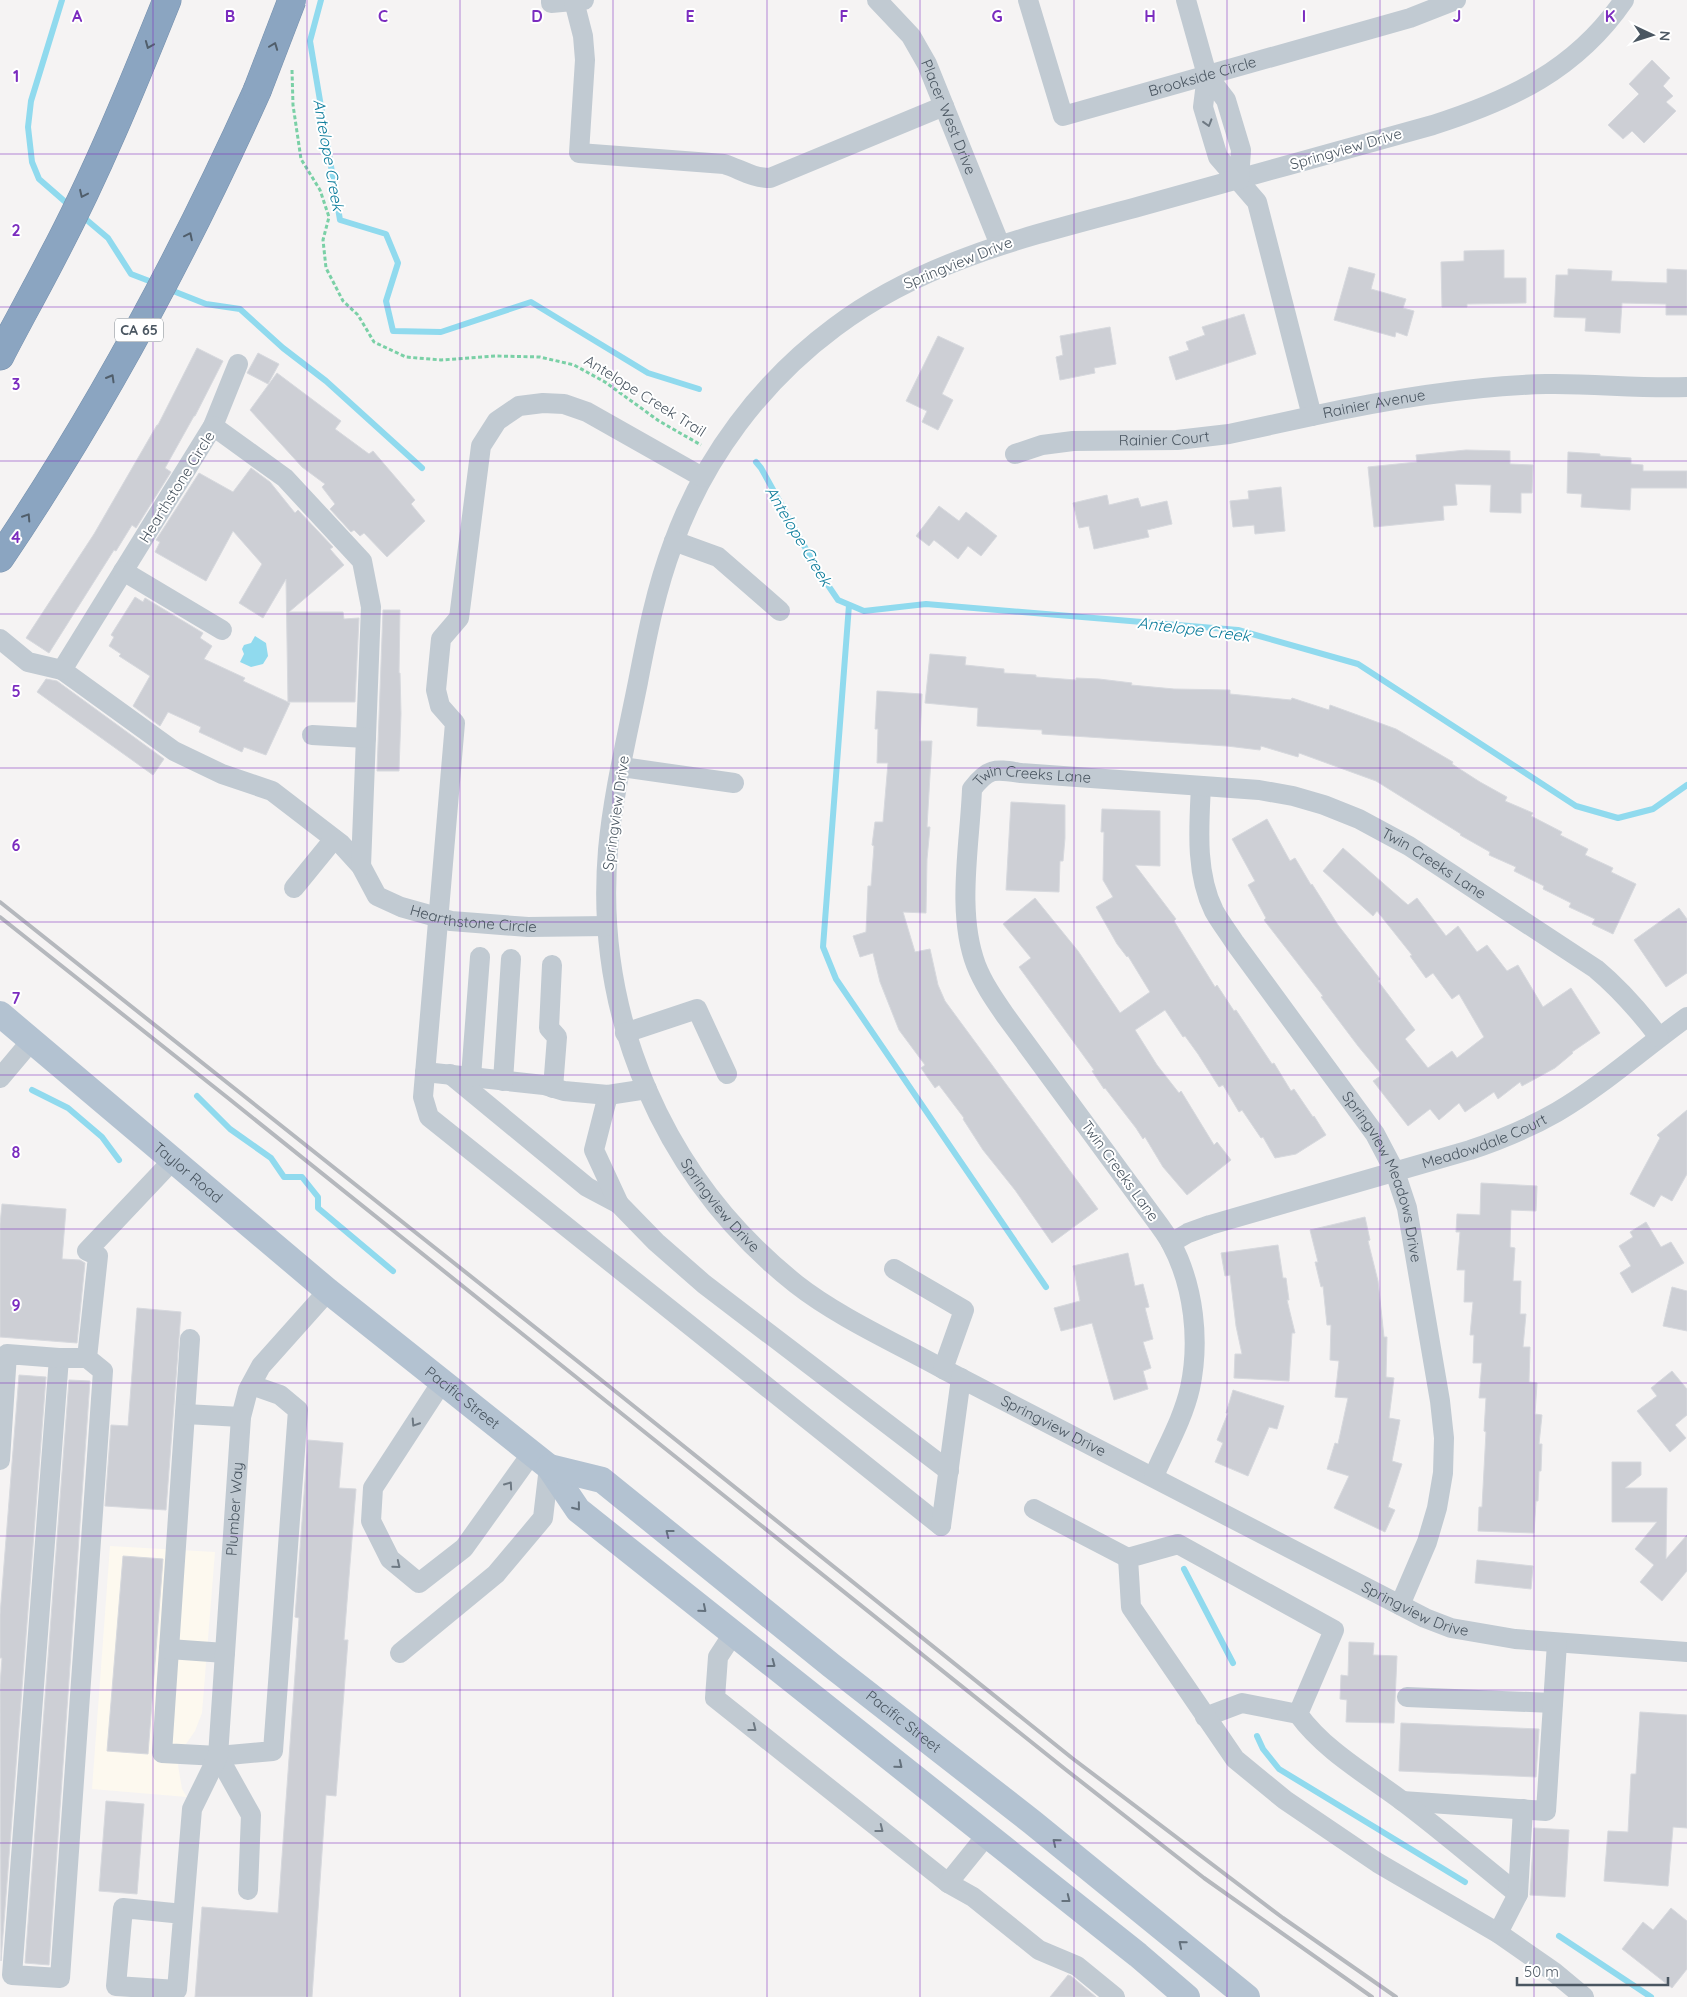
<svg xmlns="http://www.w3.org/2000/svg" width="1687" height="1997" viewBox="0 0 1687 1997" font-family="Quicksand,sans-serif">
	<style>
		.commercial { fill: #fdf9ef }
		.water { fill: #90daee }
		.lines { fill: none; stroke-linecap: round; stroke-linejoin: round }
		.stream { stroke: #90daee; stroke-width: 6 }
		.building { fill: #cdcfd5; stroke: #d7d9de }
		.highway-casing { stroke: #7690ad; stroke-width: 29 }
		.path { stroke: #7ad0a6; stroke-width: 3; stroke-dasharray: 4 2.5; stroke-linecap: butt }
		.minor { stroke: #c1cad2; stroke-width: 20 }
		.major { stroke: #b3c2d1; stroke-width: 26 }
		.highway { stroke: #8ba5c1; stroke-width: 28 }
		.rail { stroke: #b5b8bd; stroke-width: 4 }
		.highway-bridge-casing { stroke: #7690ad; stroke-width: 29; stroke-linecap: butt }
		.highway-bridge { stroke: #8ba5c1; stroke-width: 28 }
		.oneway { stroke: #505e6b }
		.oneway2 { stroke: #6e7983 }
		.oneway3 { stroke: #64717d }
		.grid { fill: none; stroke: #7b2cbf; stroke-width: 1; stroke-opacity: 0.55 }
		.labels { text-anchor: middle; stroke-width: 4; stroke-linejoin: round; paint-order: stroke }
		.shield { fill: #fff; stroke: #808990; stroke-width: 1 }
		.shield-label { font-size: 14px; font-weight: bold; fill: #4a5661 }
		.street-label { font-size: 15px; fill: #4a5661; stroke: #fff }
		.water-label { font-size: 16px; font-style: italic; fill: #0c7c9b; stroke: #fff }
		.grid-label { font-size: 16px; text-anchor: middle; font-weight: bold; fill: #7b2cbf; stroke: #fff; stroke-width: 4; stroke-linejoin: round; paint-order: stroke }
	</style>
	<rect width="100%" height="100%" fill="#f5f3f3"/>
	<path class="commercial" d="M110,1546l105,6 -13,161 -7,18 -13,19 -4,15 4,24 5,8 -95,-8z"/>
	<path class="water" d="M255,636l11,7 2,13 -5,8 -12,3 -11,-5 4,-8 -2,-5 2,-4 7,-2z"/>
	<g class="lines">
		<path class="stream" d="M62,0l-31,101 -3,26 4,35 7,17 31,27
			M321,0l-11,41 30,179 46,14 12,29 -12,38 7,30 48,1 90,-30 117,71 51,16
			M82,216l26,22 23,36 26,10
			M168,289l38,15 34,5 43,39 43,33 96,87
			M756,462l5,6 56,101 21,31 26,11 62,-7 312,26 120,34 218,142 42,12 35,-9 34,-24
			M849,605l-26,342 13,32 210,308
			M32,1090l36,18 34,29 17,23
			M197,1096l33,33 41,29 13,19h18l16,20v11l75,63
			M1184,1569l49,94
			M1257,1736l6,13 16,20 186,113
			M1559,1936l92,61"/>
	</g>
	<path class="building" d="M1652,60l18,18 -7,8 10,10 -7,6 10,9 -32,32 -12,-12 -9,8 -15,-14 31,-31 -10,-10z
		M1504,250v28h22v25l-59,1v3h-25l-1,-45 23,-1v-10z
		M1349,267l26,7 -4,15 35,10 -3,9 11,3 -7,25 -11,-4 -1,5 -61,-17z
		M1568,269l44,2 -1,10 56,2v-14l20,1v45h-21v-11l-44,-1 -2,30 -35,-2 1,-13 -32,-1 2,-42h12z
		M1244,314l12,40 -80,26 -7,-23 20,-7 -3,-8 19,-7 -3,-8z
		M1110,327l6,37 -22,4 1,5 -35,7 -4,-23 7,-2 -3,-19z
		M938,336l26,12 -22,46 11,6 -15,30 -16,-8 5,-11 -21,-10z
		M197,348l26,13 -28,55h-1l-29,52 6,4 -35,56 -4,-3 -16,26 -2,-1 -65,103 -23,-15 68,-104 63,-109h1z
		M258,353l21,11 -11,20 -21,-11z
		M277,373l64,48 -6,8 34,25 4,-3 42,49 -4,4 14,17 -38,36 -23,-24 -4,3 -6,-6 -3,2 -21,-23 5,-5 -13,-17 3,-3 -23,-17 -52,-57z
		M1466,450l44,1v13l23,1 -1,28h-11v20l-31,-1 1,-27 -36,-1 2,21 -14,1 1,14 -70,7 -6,-60 49,-5 -1,-7z
		M1568,452l32,2v2l31,2v6l12,1v6h44v17h-56l-1,22 -49,-3 1,-13 -15,-1z
		M251,468l19,14 25,31 3,-3 35,37 -3,2 14,16 -55,47h54l1,7 15,-1 -4,84h-67l2,1 -24,52 -22,-8 -2,5 -43,-20 2,-5 -33,-15 -8,14 -27,-20 17,-30 -31,-20 2,-2 -12,-8 5,-9 -3,-2 24,-38 8,5 2,-4 58,35 -3,5 12,8 -8,13 41,19 -2,3 45,21 -2,-123 -23,39 -24,-15 23,-39 -29,-33 -27,50 -51,-29 5,-10 -4,-2 43,-67 34,19z
		M1281,487l4,44 -30,3 -1,-9 -21,2 -3,-26 19,-2 -1,-8z
		M1107,495l2,10 29,-7 3,9 26,-6 5,23 -25,6 2,7 -55,12 -5,-23 -10,2 -6,-25z
		M939,506l20,15 7,-9 31,24 -16,20 -13,-10 -10,13 -24,-19 -5,6 -13,-10z
		M383,610h17l-1,63h1l1,41 -2,57h-22z
		M930,654l36,3 -1,8 39,4v4l32,2v2l40,3v-2l23,1 33,4 -1,2 43,4 56,1v4l61,6 1,-2 37,12 1,-5 66,24 57,33 -1,2 28,18 27,15 -2,4 28,12 -2,3 31,16 -2,3 28,14 -3,6 28,13 -2,4 25,12 -23,50 -21,-10 3,-5 -26,-12 2,-4 -28,-14 1,-3 -30,-15 2,-4 -27,-12 1,-3 -30,-17 1,-1 -85,-53 -77,-28 -1,4 -37,-11 -1,4 -33,-4 -185,-12v-4l-65,-4 1,-18 -53,-5z
		M46,679l11,2 107,78 -11,16 -116,-83z
		M877,691l45,3 -2,47h12l-5,86h3l-3,32 -1,54 -23,-1 12,40 15,-3 8,36 7,16 153,208 -46,34 -37,-53 -32,-40 -20,-31 1,-1 -25,-33 -4,3 -14,-20 4,-3 -26,-35 -19,-48 -7,-29 -13,4 -7,-21 13,-4 2,-46h3l3,-40 -2,-1 3,-23h8l5,-59h-11l1,-34h-3z
		M1011,802l54,3v33l-2,23h-3l-1,31 -53,-2z
		M1102,809l58,2v55l-25,-1 41,54 -2,2 41,66 2,-2 17,26 2,-1 36,54 2,-1 17,28 3,-2 19,28 1,-1 12,19 -30,19 -21,4 -12,-21 -2,1 -19,-28 -3,2 -16,-27 -4,2 -21,-33 -13,-18 -2,1 -18,-27 -30,20 22,35 22,28 2,-2 33,54 3,-3 14,18 -44,35 -24,-28 -18,-30 -2,2 -7,-11 -31,-40 -1,1 -12,-18 2,-1 -75,-103 12,-9 -28,-34 32,-26 43,53 42,62 30,-21 -22,-36 -1,1 -10,-13 -21,-37 17,-10 -10,-17 1,-48h-3z
		M1267,819l23,42 5,-3 16,27 1,-1 26,41 42,54 -2,2 37,49 -10,9 23,29 24,-17 5,7 27,-21 -25,-43 -7,5 -19,-26 -7,5 -16,-22 2,-1 -35,-44 -4,5 -50,-45 20,-23 65,57 9,-7 29,38 12,-10 19,26 10,-7 20,26 11,-6 25,42 28,-19 29,45 -28,19 1,1 -18,15 -33,18 -2,-4 -22,17 -4,-7 -29,20 -6,-9 -20,17 -9,-11 -22,17 -35,-45 9,-6 -24,-29 -37,-49 2,-1 -59,-76 2,-2 -18,-33 7,-4 -23,-42z
		M1679,908l8,11v54l-21,14 -32,-47z
		M1687,1110v64l-15,27 -11,-6 -7,12 -24,-13 30,-56 -3,-3z
		M1481,1183l56,3 -1,25 -25,-1 -1,37 5,1 -2,33h8l-1,33h6l-3,33h7l-1,35 8,1 -2,31 7,1 -3,29h3l-1,27h-2l-1,30h-2l-2,32 -56,-2 1,-24h3l4,-75 -2,-1 2,-33h-7l3,-35h-9l1,-28h-4l3,-33h-9l1,-32h-8l3,-38h-4l1,-18 23,1z
		M2,1204l64,5 -4,50 18,1 5,3 -8,80 -77,-6v-113z
		M1365,1217l5,23 -2,1 10,40 6,56h3l-1,40 8,1 -5,40 11,2 -8,41 10,3 -14,43 7,3 -10,22 -51,-24 15,-32 -22,-7 8,-26 3,1 10,-46 -13,-1 4,-36 -9,-1 1,-35h-4l-4,-39 -2,1 -6,-25h3l-8,-32z
		M1646,1222l15,25 10,-5 13,21 -52,30 -12,-20 11,-7 -12,-20 14,-9 -3,-5z
		M1278,1245l5,33h3l3,22h-2l8,33h-3l-3,48 -55,-3 1,-24h7l-6,-28 -6,-51 -5,1 -4,-23z
		M1128,1253l7,33 8,-2 6,23 -4,1 8,31 -10,3 8,26 -8,3 5,18 -34,11 -22,-77 -31,8 -7,-23 26,-7 -7,-35z
		M1672,1287l15,4v40l-24,-5z
		M137,1308l44,4 -15,198 -61,-4 6,-81 17,1z
		M1672,1371l15,18v26l-12,10 11,13 -16,14 -33,-41 20,-15 -6,-8z
		M19,1375l27,2 -45,584 -1,-276 2,-27h-2v-43z
		M69,1380l21,1 -41,584 -24,-2z
		M1233,1390l51,16 -7,23 -8,-2 -21,49 -33,-14 8,-19 -6,-3 11,-27h-2z
		M308,1440l35,3 -4,45 17,1 -12,151h4l-12,156 -10,-1 -14,202h-117l7,-90 76,6 21,-295 -4,-1z
		M1612,1462h29v13l-16,13h42l-1,71 21,-24v36l-25,30 -22,-19 14,-17 -19,-16 22,-27h-45z
		M123,1556l40,3 -15,195 -41,-3z
		M1477,1560l56,6 -2,23 -56,-6z
		M1349,1642l25,1 -1,12 24,1 -3,67 -48,-1 1,-22 -7,-1 1,-24 7,1z
		M1640,1712l47,3v113l-14,-1 -5,59 -64,-5 4,-50 20,1 3,-58h5z
		M1401,1723l138,6 -3,48 -137,-6z
		M106,1801l38,3 -7,90 -38,-3z
		M1534,1828l35,2 -4,67 -35,-2z
		M1671,1908l16,13v48l-15,19 -50,-39 21,-27 10,8z
		M1068,1975l3,1 25,21h-46z"/>
	<g class="lines">
		<g class="highway-casing">
			<path id="highway" d="M0,356c17,-33 35,-65 52,-98 44,-83 80,-171 115,-258
				M0,558c100,-148 184,-305 257,-467"/>
		</g>
		<path class="path" d="M292,70l1,35 8,54 19,31 9,27 -6,23 3,28 17,33 15,14 16,27 32,15 35,3 55,-4 44,1 34,8 31,17 54,39 42,24"/>
		<g class="minor">
			<path d="M551,0v3l33,-3"/>
			<path id="s1" d="M877,0l34,36 16,28 73,181"/>
			<path id="s2" d="M1028,0l35,116 347,-98 46,-18"/>
			<path id="s3" d="M1186,0l21,75 -4,32 15,50 39,45 55,214c78,-17 155,-30 234,-32 47,-1 94,5 141,3"/>
			<path id="s4" d="M1624,0c-48,70 -113,100 -191,125 -97,27 -195,54 -292,81 -107,29 -216,53 -306,121 -74,55 -131,131 -162,217 -17,45 -26,91 -35,138 -11,55 -25,112 -30,168 -14,167 56,329 188,434 42,33 100,59 147,85l482,249 26,10 64,11 172,13"/>
			<path d="M574,1l9,35 2,24 -6,93 145,11c16,5 28,14 46,14l174,-72"/>
			<path d="M1207,75l19,25 15,50 -2,30"/>
			<path id="s5" d="M238,364l-25,62 -151,244 112,81 48,23 50,17 69,53 20,22 16,30 24,11 50,14 77,6 79,-1"/>
			<path d="M213,426l72,52 77,83 9,46 -10,259"/>
			<path id="s6" d="M1015,454l27,-9 31,-4 104,-1 52,-6 83,-18"/>
			<path d="M702,477l-115,-65 -23,-8 -21,-1 -24,3 -22,15 -16,25 -22,172 -18,21 -5,51 4,16 15,17 -32,374 6,20 512,409"/>
			<path d="M674,541l44,16 62,54"/>
			<path d="M123,571l99,59"/>
			<path d="M0,639l28,23 34,8"/>
			<path d="M312,735l54,3"/>
			<path d="M622,767l112,16"/>
			<path id="s7" d="M1201,786c-2,40 -6,87 13,125 6,11 14,21 21,32l140,191 20,38 12,36 33,193 4,37 -1,35 -6,35 -10,34 -27,63"/>
			<path d="M294,888l40,-49"/>
			<path d="M552,965l-3,63 8,9 -4,51"/>
			<path d="M625,1033l72,-24 30,65"/>
			<path d="M425,1072l119,13 20,6 44,4 39,-6"/>
			<path d="M450,1074l137,113 32,17"/>
			<path d="M471,1077l9,-120"/>
			<path d="M0,1078l32,-38"/>
			<path d="M503,1081l8,-122"/>
			<path d="M608,1095l-14,55 25,54 37,38 48,42 245,187"/>
			<path id="s8" d="M1171,1243l17,-10 22,-8 260,-75c30,-10 59,-22 87,-38 46,-27 87,-64 130,-95"/>
			<path d="M894,1269l70,41 -21,59"/>
			<path d="M190,1339l-28,414 56,3 55,-5 25,-341 -18,-15 -29,-10"/>
			<path d="M87,1358h-28l-47,617 48,3 43,-607 -16,-13 11,-102 -11,-5 86,-91"/>
			<path d="M442,1382l-69,106 -2,33 19,38 29,24 45,-35 68,-95"/>
			<path d="M185,1414l56,3"/>
			<path d="M0,1460l7,-106 52,4"/>
			<path id="s9" d="M1154,1476c12,-28 29,-57 36,-88 10,-47 4,-102 -19,-145 -5,-9 -11,-17 -17,-25l-149,-203c-11,-16 -22,-32 -29,-50 -20,-53 -6,-121 -4,-176 17,-22 23,-20 49,-16l238,17 34,6 31,9 35,14 50,27 187,123c25,21 44,43 63,68"/>
			<path d="M1034,1509l94,49"/>
			<path d="M941,1526l20,-148"/>
			<path d="M733,1634l-15,23 -3,41 233,185"/>
			<path d="M169,1649l56,4"/>
			<path d="M400,1653l96,-79 47,-56 6,-51"/>
			<path d="M1407,1697l146,6"/>
			<path d="M1205,1717l37,-14 56,11"/>
			<path d="M218,1756l33,59 -3,75"/>
			<path d="M1402,1801l144,10 11,-168"/>
			<path d="M986,1836l-38,47 25,14 66,53 38,16 38,31"/>
			<path d="M1518,1894c-39,-31 -77,-64 -117,-94 -35,-26 -77,-50 -103,-86l36,-84 -156,-86 -50,14 3,49 104,152 50,41 93,63 120,70 56,39 30,25"/>
			<path id="s10" d="M183,1914l-60,-6 -7,78 61,4 15,-181 26,-53 23,-339 7,-27 13,-24 67,-75"/>
			<path d="M1498,1933l20,-39 5,-85"/>
		</g>
		<g class="major">
			<path id="s11" d="M0,1014l328,277 221,176 29,43 560,445 49,42"/>
			<path id="s12" d="M549,1467l53,13 230,186 200,156 215,175"/>
		</g>
		<use href="#highway" class="highway"/>
		<path class="rail" d="M0,902l610,485 462,371 211,160 113,79
			M0,917l228,181 837,671 139,109 168,119"/>
		<g class="highway-bridge-casing">
			<path id="highway-bridge" d="M257,91l35,-91"/>
		</g>
		<use href="#highway-bridge" class="highway-bridge"/>
	</g>
	<defs><path id="oneway-chevron" d="M-2-3.5L2.5 0L-2 3.5" fill="none" stroke-width="1.6" stroke-linecap="round" stroke-linejoin="round" transform="scale(1.25)"/></defs>
	<g class="oneway">
		<use href="#oneway-chevron" transform="translate(149 45) rotate(112)"/>
		<use href="#oneway-chevron" transform="translate(274 46) rotate(-69)"/>
		<use href="#oneway-chevron" transform="translate(83 194) rotate(115)"/>
		<use href="#oneway-chevron" transform="translate(189 236) rotate(-64)"/>
		<use href="#oneway-chevron" transform="translate(111 378) rotate(-60)"/>
		<use href="#oneway-chevron" transform="translate(27 517) rotate(-57)"/>
	</g>
	<g class="oneway2">
		<use href="#oneway-chevron" transform="translate(1208 123) rotate(73)"/>
		<use href="#oneway-chevron" transform="translate(415 1423) rotate(123)"/>
		<use href="#oneway-chevron" transform="translate(509 1485) rotate(-55)"/>
		<use href="#oneway-chevron" transform="translate(397 1565) rotate(39)"/>
		<use href="#oneway-chevron" transform="translate(753 1728) rotate(38)"/>
		<use href="#oneway-chevron" transform="translate(880 1829) rotate(38)"/>
	</g>
	<g class="oneway3">
		<use href="#oneway-chevron" transform="translate(577 1507) rotate(51)"/>
		<use href="#oneway-chevron" transform="translate(669 1533) rotate(-142)"/>
		<use href="#oneway-chevron" transform="translate(703 1609) rotate(40)"/>
		<use href="#oneway-chevron" transform="translate(772 1664) rotate(37)"/>
		<use href="#oneway-chevron" transform="translate(899 1765) rotate(39)"/>
		<use href="#oneway-chevron" transform="translate(1056 1842) rotate(-141)"/>
		<use href="#oneway-chevron" transform="translate(1067 1899) rotate(38)"/>
		<use href="#oneway-chevron" transform="translate(1182 1944) rotate(-140)"/>
	</g>
	<path class="grid" d="M153,0v1997M307,0v1997M460,0v1997M613,0v1997M767,0v1997M920,0v1997M1074,0v1997M1227,0v1997M1380,0v1997M1534,0v1997M0,154h1687M0,307h1687M0,461h1687M0,614h1687M0,768h1687M0,922h1687M0,1075h1687M0,1229h1687M0,1383h1687M0,1536h1687M0,1690h1687M0,1843h1687"/>
	<g class="labels">
		<rect class="shield" x="115" y="318.5" width="48" height="23" rx="4"/>
		<g class="shield-label">
			<text x="139" y="335">CA 65</text>
		</g>
		<g class="street-label">
			<text dy="5" stroke="none"><textPath href="#s2" startOffset="266">Brookside Circle</textPath></text>
			<text dy="5" stroke="none"><textPath href="#s1" startOffset="139">Placer West Drive</textPath></text>
			<text transform="translate(1346 149) rotate(-16)" y="5">Springview Drive</text>
			<text transform="translate(958 263) rotate(-22)" y="5">Springview Drive</text>
			<text transform="translate(645 396) rotate(32)" y="5">Antelope Creek Trail</text>
			<text dy="5" stroke="none"><textPath href="#s3" startOffset="506">Rainier Avenue</textPath></text>
			<text dy="5" stroke="none"><textPath href="#s6" startOffset="151">Rainier Court</textPath></text>
			<text transform="translate(177 487) rotate(-58)" y="5">Hearthstone Circle</text>
			<text dy="5" stroke="none"><textPath href="#s9" startOffset="828">Twin Creeks Lane</textPath></text>
			<text transform="translate(616 813) rotate(-82)" y="5">Springview Drive</text>
			<text dy="5" stroke="none"><textPath href="#s9" startOffset="1248">Twin Creeks Lane</textPath></text>
			<text dy="5" stroke="none"><textPath href="#s5" startOffset="849">Hearthstone Circle</textPath></text>
			<text dy="5" stroke="none"><textPath href="#s8" startOffset="330">Meadowdale Court</textPath></text>
			<text transform="translate(1120 1171) rotate(54)" y="5">Twin Creeks Lane</text>
			<text dy="5" stroke="none"><textPath href="#s11" startOffset="246">Taylor Road</textPath></text>
			<text dy="5" stroke="none"><textPath href="#s7" startOffset="445">Springview Meadows Drive</textPath></text>
			<text dy="5" stroke="none"><textPath href="#s4" startOffset="1838">Springview Drive</textPath></text>
			<text dy="5" stroke="none"><textPath href="#s11" startOffset="601">Pacific Street</textPath></text>
			<text dy="5" stroke="none"><textPath href="#s4" startOffset="2242">Springview Drive</textPath></text>
			<text dy="5" stroke="none"><textPath href="#s10" startOffset="688">Plumber Way</textPath></text>
			<text dy="5" stroke="none"><textPath href="#s4" startOffset="2648">Springview Drive</textPath></text>
			<text dy="5" stroke="none"><textPath href="#s12" startOffset="441">Pacific Street</textPath></text>
		</g>
		<g class="water-label">
			<text transform="translate(329 155) rotate(80)" y="6">Antelope Creek</text>
			<text transform="translate(799 536) rotate(59)" y="6">Antelope Creek</text>
			<text transform="translate(1194 629) rotate(7)" y="6">Antelope Creek</text>
		</g>
	</g>
	<g class="grid-label">
		<text x="77" y="22">A</text>
		<text x="230" y="22">B</text>
		<text x="383" y="22">C</text>
		<text x="537" y="22">D</text>
		<text x="690" y="22">E</text>
		<text x="844" y="22">F</text>
		<text x="997" y="22">G</text>
		<text x="1150" y="22">H</text>
		<text x="1304" y="22">I</text>
		<text x="1457" y="22">J</text>
		<text x="1610" y="22">K</text>
		<text x="16" y="82">1</text>
		<text x="16" y="236">2</text>
		<text x="16" y="390">3</text>
		<text x="16" y="543">4</text>
		<text x="16" y="697">5</text>
		<text x="16" y="851">6</text>
		<text x="16" y="1004">7</text>
		<text x="16" y="1158">8</text>
		<text x="16" y="1311">9</text>
	</g>
	<g transform="translate(1652 35) rotate(94)" stroke="#ffffff" stroke-width="4" paint-order="stroke">
	<path d="M0-4L9 19L0 12L-9 19Z" fill="#4a5661"/>
	<text y="-8" font-size="14" font-weight="bold" text-anchor="middle" fill="#4a5661">N</text>
	</g>
	<path d="M1517 1977v8h151v-8" fill="none" stroke="#4a5661" stroke-width="2.5"/>
	<text x="1524" y="1977" font-size="15" fill="#4a5661" stroke="#ffffff" stroke-width="4" paint-order="stroke">50 m</text>
</svg>
